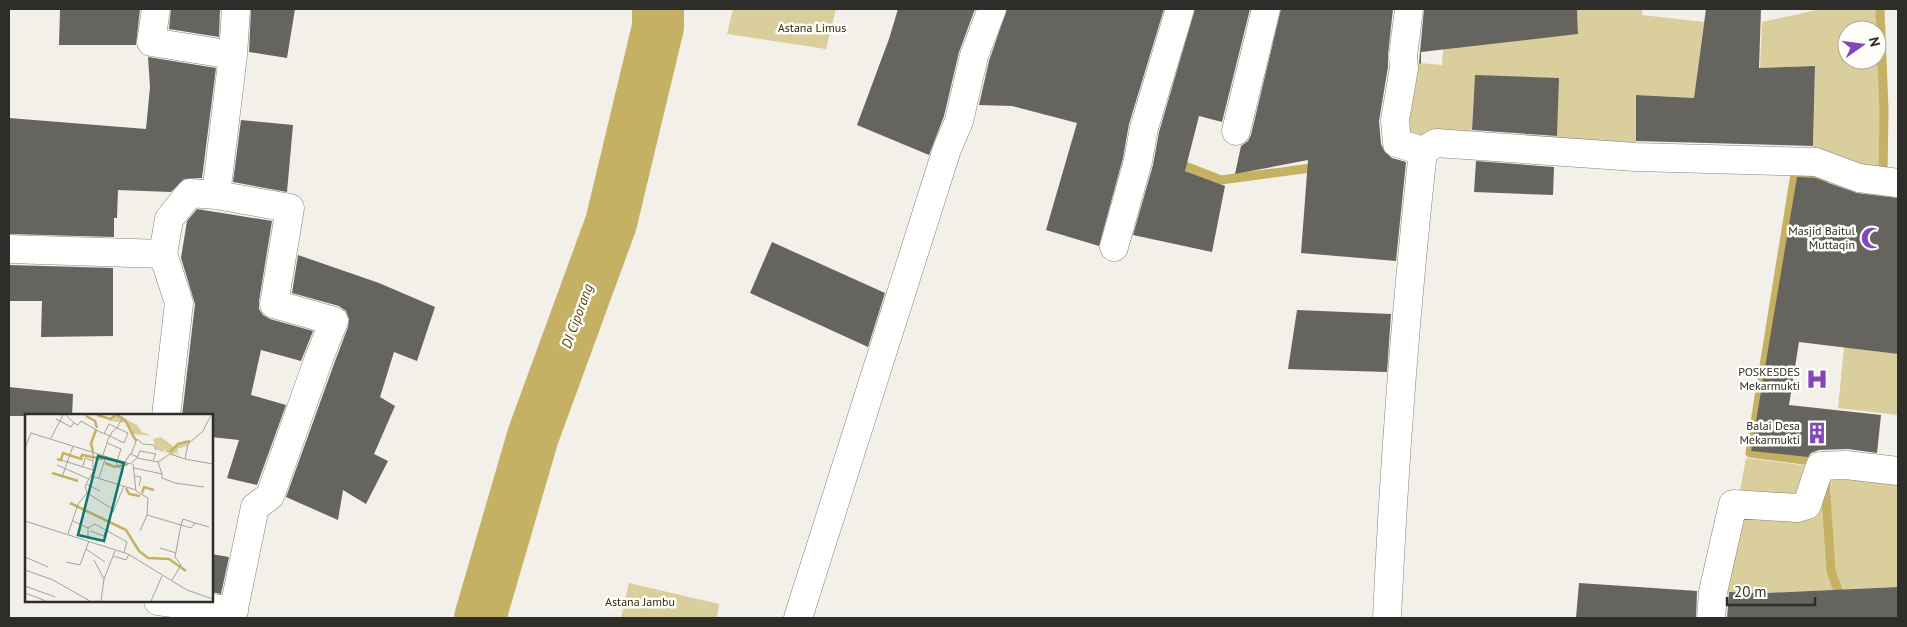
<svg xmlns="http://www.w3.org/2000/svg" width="1907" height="627" viewBox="0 0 1907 627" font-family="'PT Sans',sans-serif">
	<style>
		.green { fill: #dbce9d; fill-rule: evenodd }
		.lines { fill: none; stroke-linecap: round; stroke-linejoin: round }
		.stream { stroke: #c5b164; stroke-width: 9 }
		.river { stroke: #c5b164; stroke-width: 52 }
		.building { fill: #66645e }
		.minor-casing { stroke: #85837c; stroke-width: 29 }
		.minor { stroke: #fff; stroke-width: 28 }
		.labels { text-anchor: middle; stroke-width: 5; stroke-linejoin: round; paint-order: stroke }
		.park-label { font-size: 12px; fill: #332a07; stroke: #fffef9 }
		.poi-label { font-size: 12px; fill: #2d2d2a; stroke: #fffef9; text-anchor: end }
		.water-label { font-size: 14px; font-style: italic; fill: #554707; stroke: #fffef9 }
		.inset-river { fill: none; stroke: #c5b164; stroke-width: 2.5 }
		.inset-road { fill: none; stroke: #a3a29d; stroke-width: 1 }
		.view { fill: #0f766e; fill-opacity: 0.15; stroke: #0f766e; stroke-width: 2.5 }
		.inset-edge { fill: none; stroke: #2d2d2a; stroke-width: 2.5 }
	</style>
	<rect width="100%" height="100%" fill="#f2f0e9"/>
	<path class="green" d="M733,9h103l-10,40 -99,-15z
		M1464,9h24l-1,31 91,-6 -1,-25h65v6l62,7 -10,76 -57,-3 -1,57 -80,-7 2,-67 -83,-1 -4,64h-72l8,-79 35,3 3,-38h17z
		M1821,9h57l4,100 -1,65 -68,-17 2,-91 -55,2 2,-46zM1847,30h30v30h-30z
		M1844,347l54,7v61l-60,-7z
		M1746,458l152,19v110l-132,6 -53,-1 25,-91z
		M629,583l90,21 -2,14h-96z"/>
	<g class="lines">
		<path class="stream" d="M1880,9l4,101 -1,68
			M1175,162l46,18 97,-13
			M1819,462l-69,-9 45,-279 31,4
			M1825,481l6,90 17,47"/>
		<path class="river" d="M480,618l53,-182 78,-213 47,-196v-18"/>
	</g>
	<path class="building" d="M60,9h80l-4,36h-77z
		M171,9h49l-1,28 -50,-8z
		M251,9h44l-8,49 -38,-6z
		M898,9h77l-16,43 -15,64 -15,39 -72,-30 32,-86z
		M1007,9h157l-35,115 -6,34 -24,88 -53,-16 31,-107 -65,-17 -33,-1 10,-44z
		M1195,9h55l-28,113 -23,-6 -14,55 40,15 -13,66 -79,-17 20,-70 6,-33z
		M1281,9h112l-5,45v13l-9,54 2,23 4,8 7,6 14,4 -10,99 -95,-8 7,-93 -73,14 6,-28 7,-5 3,-6z
		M1424,9h153l1,25 -157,18v12l-2,-1z
		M1706,9h55l-2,59 56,-2 -2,80 -177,-5v-46l58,3z
		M148,57l68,11 -14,110 -18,1 -13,13 -53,-2 -1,28h-3v19l-105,-3v-116l137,11 4,-42z
		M1475,75l84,3 -2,58 -85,-6z
		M241,120l52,5 -6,67 -54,-10z
		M1476,161l78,6 -1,28 -79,-3z
		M1797,177l18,1 42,15 41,5v156l-99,-12 -10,63 92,10 -4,38 -29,-4 -29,1 -8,3 -3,4 -57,-6z
		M197,209l75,12 -13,80v8l4,6 7,4 43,12 -12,30 -40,-11 -10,45 35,10 -29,80 -30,-7 12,-38 -28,-3v-21h-29l13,-112 -14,-46 6,-37z
		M772,242l113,51 -17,54 -118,-54z
		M298,255l81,28 56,24 -18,54 -23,-9 -14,45 15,9 -21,48 14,7 -22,43 -23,-14 -5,30 -52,-23 48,-133 14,-37 1,-8 -3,-8 -7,-5 -47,-13z
		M9,265l104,3v68l-72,1 1,-36h-33z
		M1297,310l94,4 -4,58 -99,-3z
		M9,387l64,7 -1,22h-63z
		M211,554l18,3 -8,37 -10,-2z
		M1579,583l118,8 -1,27h-120z
		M1898,587v31h-171l2,-26 37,1z"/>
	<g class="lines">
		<g class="minor-casing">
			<path id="minor" d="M156,9l-5,33 82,13
				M1236,131l30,-122
				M1423,151l13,-8 200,14 180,5 43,16 39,5
				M216,195l74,13 -16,96 60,17 -15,37 -49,138 -15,11 -23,111
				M1114,247l24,-86 6,-33 36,-119
				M9,249l154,5 6,-35 21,-26 26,2 17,-140 3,-46
				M163,254l16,49 -13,113
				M158,601l76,10
				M798,618l149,-469 12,-28 15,-65 18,-47
				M1387,618c7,-156 19,-312 36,-467l-26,-8 -2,-23 9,-52 -1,-12 6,-47
				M1711,618l2,-26 20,-88 64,4 10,-3 13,-39 26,-1 52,6"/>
		</g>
		<use href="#minor" class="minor"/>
	</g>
	<defs>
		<g id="mosque-bare" transform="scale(1.725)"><path d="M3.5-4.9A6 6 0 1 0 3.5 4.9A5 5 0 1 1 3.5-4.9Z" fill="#8346bb" stroke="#fffef9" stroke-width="2.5" paint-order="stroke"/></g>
		<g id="hospital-bare" transform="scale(1.725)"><path d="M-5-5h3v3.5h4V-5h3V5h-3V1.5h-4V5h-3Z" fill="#8346bb" stroke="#fffef9" stroke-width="2.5" paint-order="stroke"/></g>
		<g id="building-bare" transform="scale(1.725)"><path d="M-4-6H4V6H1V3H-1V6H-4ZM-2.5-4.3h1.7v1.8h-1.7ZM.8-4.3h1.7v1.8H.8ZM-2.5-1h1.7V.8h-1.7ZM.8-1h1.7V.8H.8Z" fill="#8346bb" stroke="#fffef9" stroke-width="2.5" paint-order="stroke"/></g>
	</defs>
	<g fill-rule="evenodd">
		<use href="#mosque-bare" x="1872" y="238"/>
		<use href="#hospital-bare" x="1817" y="379"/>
		<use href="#building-bare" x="1817" y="433"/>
	</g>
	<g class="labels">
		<g class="park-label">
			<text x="812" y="32">Astana Limus</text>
			<text x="640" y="606">Astana Jambu</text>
		</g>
		<g class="poi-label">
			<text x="1855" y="235">Masjid Baitul<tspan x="1855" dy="14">Muttaqin</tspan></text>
			<text x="1800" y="376">POSKESDES<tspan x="1800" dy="14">Mekarmukti</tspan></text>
			<text x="1800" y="430">Balai Desa<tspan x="1800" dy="14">Mekarmukti</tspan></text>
		</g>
		<g class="water-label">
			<text transform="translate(577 316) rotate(-70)" y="5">DI Ciporang</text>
		</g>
	</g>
	<g transform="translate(25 414)">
		<rect width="188" height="188" fill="#f2f0e9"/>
		<path d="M93,1l19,10 5,7 10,4 -19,-2 -6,-11 -18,-2zM136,23l13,10 16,-5 -3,4 -10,3 2,8 -3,-5 -2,3 -9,-3 1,-4 -3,4 -7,-3 -3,-10z" fill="#dbce9d"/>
		<path class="inset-river" d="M72,1l13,4 6,-4M92,1l8,5 11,21M61,2l9,5 2,7M68,38l-2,-9 5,-13M145,38l8,-8 12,-3M32,45l4,1 2,-7 18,6 1,-4 21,4M80,49l10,4 13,-3M27,59l26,8M101,74l3,6 11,2M117,79l2,-6 10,3M45,89l56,27 13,21 9,7 21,1 17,12"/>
		<path class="inset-road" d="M41,1l8,8 4,2 3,-4 19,11 10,4 14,7 4,-10 -11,-5 -5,4 -2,4 -2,3 -1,4 -4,12M31,5l15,8 3,-4M79,20l5,-10 8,4 6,-11M26,24l12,-23M82,29l14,6 -5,15 7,7 -5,13M0,34l6,-15 99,31 7,-6 21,4 12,-8 15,5 3,-15 15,-13 8,-16M106,40l6,-15 6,5 11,1 2,5M112,44l3,-7 16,3 -3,6M160,45l28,5M36,46l32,10M100,48l5,-8 8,3M108,50l3,27 12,7 -1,17 34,10 -6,32 6,8 -9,15M32,51l32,14M58,52l2,-8 8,3M109,54l28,6 -4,-12M137,60v4l13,5 29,4M66,62l45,14M110,62l6,1 -2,9M37,63l11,-31M74,64l7,-22M61,70l14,7M62,79l-2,-7 8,-14v-20M88,98l11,-26M0,107l103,33 59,36 26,9M48,107l15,7v11M170,109l-12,-4 -2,6 10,3 4,-5 14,4M63,114l7,-4 32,18 -3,10M65,117l14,5 1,-4M115,117l7,-16M43,120l10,-30 9,-11 27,17M135,134l16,5M61,135l19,13M88,142l13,4 3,-6M0,143l23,10M69,146l10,19 -3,22M41,148l14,3 9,-24M0,156l28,10 37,21M79,165l11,-28M0,172l30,11M0,179l21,8M126,187l11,-25"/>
		<path class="view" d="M73,42l26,7 -20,78 -26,-6z"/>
		<rect width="188" height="188" class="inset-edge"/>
	</g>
	<rect width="1907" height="627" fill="none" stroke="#2d2d2a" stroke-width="20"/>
	<g transform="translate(1862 45) rotate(76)"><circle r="24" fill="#fffef9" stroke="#abaaa6"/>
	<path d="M0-4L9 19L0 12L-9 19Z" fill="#8346bb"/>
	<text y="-8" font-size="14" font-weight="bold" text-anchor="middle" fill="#2d2d2a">N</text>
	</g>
	<path d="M1727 597v8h88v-8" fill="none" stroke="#2d2d2a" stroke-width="2.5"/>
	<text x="1734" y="597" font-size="15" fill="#2d2d2a" stroke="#fffef9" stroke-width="4" paint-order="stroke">20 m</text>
</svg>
